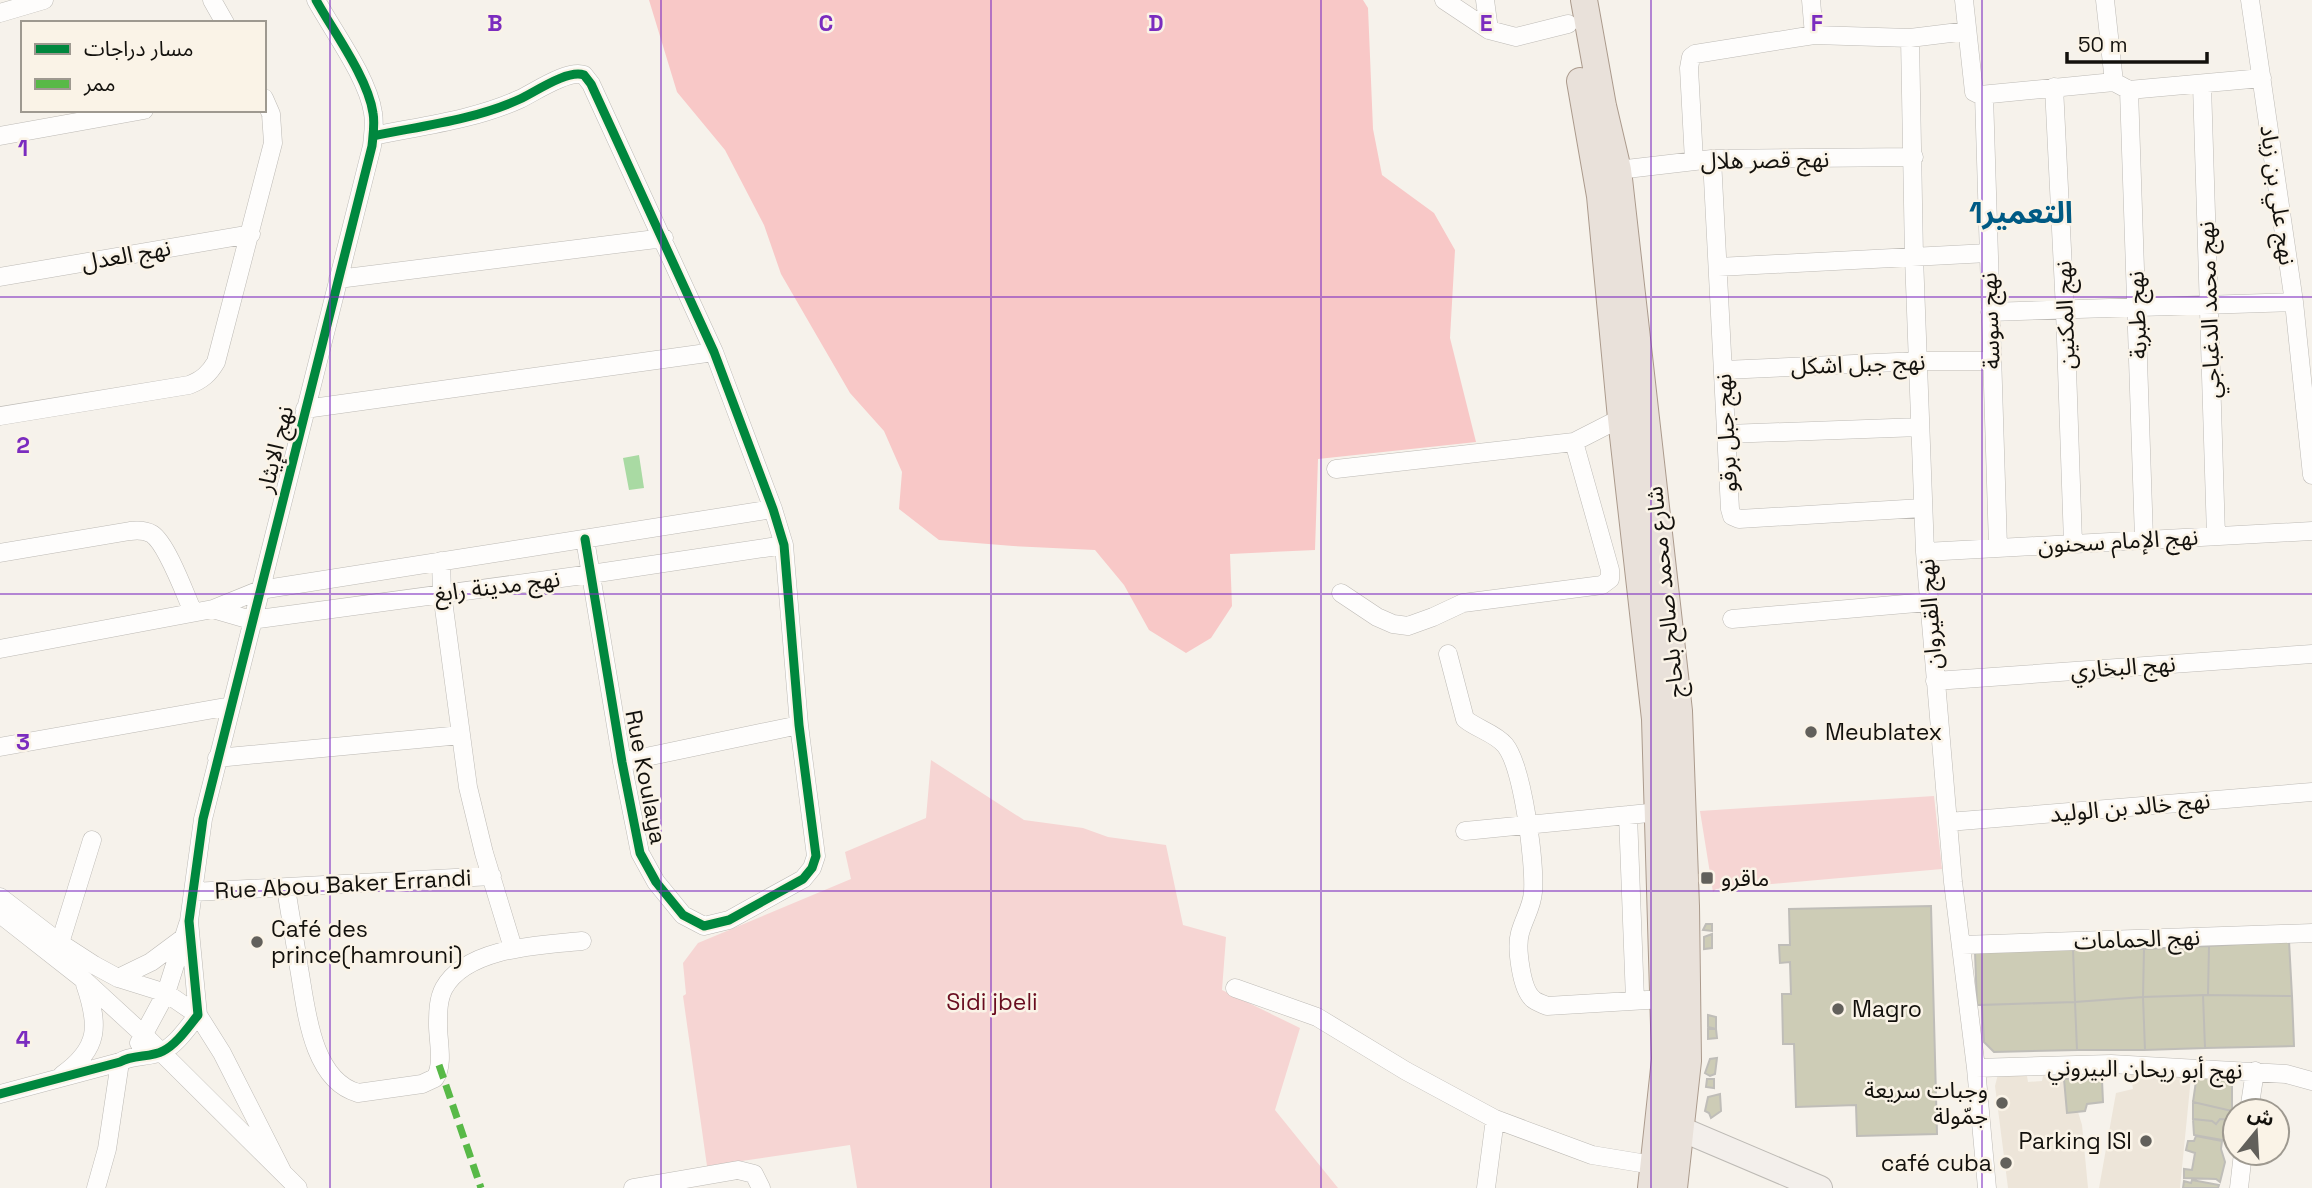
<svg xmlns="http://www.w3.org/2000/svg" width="2312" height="1188" viewBox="0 0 2312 1188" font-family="'Space Grotesk','Noto Sans Arabic',sans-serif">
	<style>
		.built { fill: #ede5d9 }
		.green { fill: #f6d5d3 }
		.forest { fill: #f8c8c7 }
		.water { fill: #a9daa3 }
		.building { fill: #cdccb6; stroke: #bfbdb8; stroke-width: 2 }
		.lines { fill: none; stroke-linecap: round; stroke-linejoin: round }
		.street-casing { stroke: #bdbab5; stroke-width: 19 }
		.secondary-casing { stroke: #bdbab5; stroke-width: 26 }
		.primary-casing { stroke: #ab9a8c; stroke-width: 28 }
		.street { stroke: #fefdfc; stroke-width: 18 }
		.secondary { stroke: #f3efeb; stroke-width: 24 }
		.primary { stroke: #e9e1da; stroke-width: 26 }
		.quiet { stroke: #58b947; stroke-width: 7; stroke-dasharray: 14 7; stroke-linecap: butt }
		.cycleway-casing { stroke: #faf3e7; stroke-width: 13 }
		.cycleway { stroke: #00873e; stroke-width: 9 }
		.grid { fill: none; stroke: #7b2cbf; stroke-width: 2; stroke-opacity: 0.55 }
		.poi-dot { fill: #62605b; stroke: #faf3e7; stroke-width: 2.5 }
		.labels { text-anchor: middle; stroke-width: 5; stroke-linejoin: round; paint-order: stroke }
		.street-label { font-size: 23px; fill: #13110d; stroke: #faf3e7 }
		.poi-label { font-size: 23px; fill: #13110d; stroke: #faf3e7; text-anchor: start }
		.park-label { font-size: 23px; fill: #690d20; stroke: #faf3e7 }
		.district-label { font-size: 30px; font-weight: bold; fill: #005a84; stroke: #faf3e7 }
		.grid-label { font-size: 23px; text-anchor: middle; font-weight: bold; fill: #7b2cbf; stroke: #faf3e7; stroke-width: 5; stroke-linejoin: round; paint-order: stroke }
	</style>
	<rect width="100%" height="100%" fill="#f6f2eb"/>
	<path class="built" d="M2026,1070l2,12 14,-1 1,-5 21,3 3,33h11l4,13 6,63h-80l-13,-102 3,-12z
		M2130,1072l61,5 -11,111h-81l17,-95 17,-4z"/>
	<path class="green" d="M931,760l93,60 59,8 25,9 58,8 17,80 43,12 -4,53 78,38 -25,82 63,78h-481l-7,-43 -143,21 -24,-170 3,-2 -3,-31 15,-20 153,-64 -6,-27 81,-34z
		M1934,796l8,73 -226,20 -3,3 -13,-81z"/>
	<path class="forest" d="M649,0h714l5,8 5,121 9,46 52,38 21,37 -5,88 26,104 -158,17 -3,91 -85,4 2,52 -21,32 -25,15 -37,-23 -25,-45 -29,-35 -82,-4 -74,-6 -40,-31 3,-37 -18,-41 -34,-38 -69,-119 -17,-49 -39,-75 -48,-58z"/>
	<path class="water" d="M639,455l5,33 -15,2 -6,-32z"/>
	<path class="building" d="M1931,906l6,228 -80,2 -1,-31 -60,2 -2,-63h-11l-1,-50h9l-1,-32 -10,1 -1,-18h11l-1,-36z
		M1706,924h6v7l-9,-1z
		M1712,934v14l-8,1v-12z
		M2289,941l3,55 -84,-1 1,-49z
		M2209,946l-1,49 -65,2 1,-48z
		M2073,949l2,53 -98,3 -2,-53z
		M2073,949h71l-1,48 -68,5z
		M2203,995l89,1 2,50 -89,2z
		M2203,995l2,53 -60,2 -2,-53z
		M2143,997l2,53h-68l-2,-48z
		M2075,1002l2,48 -83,2 -10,-10 -2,-37z
		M1708,1015l8,2v12l-8,-2z
		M1708,1029h8l1,9 -9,1z
		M1717,1058l-2,16 -5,2 -5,-3 5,-14z
		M2197,1074l35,3v34l-39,-9z
		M2089,1078l2,4 11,-2 1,22 -16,2 -2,7 -18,2 -3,-34z
		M1707,1079h7v9l-8,-1z
		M1720,1094l1,17 -10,7 -2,-5 -4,-2 3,-14z
		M2193,1102l39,9 -1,9 -11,-1 -4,5 -4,-3 -19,-2z
		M2193,1119l19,2 4,3 4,-5 11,1 -3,21 -34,-6z
		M2196,1136l26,5 -1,8 4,13 -5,20 -4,-3 -32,-1v-9l8,1 3,-17 -9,-3 2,-9h6z
		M2192,1180l27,5 -1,3h-35l1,-7 7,2z"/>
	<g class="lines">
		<g class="street-casing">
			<path id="street" d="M212,0l13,23
				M1444,0l45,30 27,7 52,-13
				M1485,0l4,30
				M1811,0l3,35
				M1964,0l10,92 6,3 134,-13 15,8 133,-12
				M2105,0l9,82
				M2250,0l44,302 18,173
				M0,13l44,-13
				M1910,38l4,219 11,295 28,330 23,186 11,120
				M2202,85l14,451
				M2054,87l11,223 8,233
				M2129,90l15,449
				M1984,95l14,452
				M0,136l144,-26
				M373,136c48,-10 101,-16 147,-37 15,-7 48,-30 64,-24l7,9 123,268 59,157 11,36 15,180 17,131 -4,12 -9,11 -74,41 -25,6 -21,-11 -27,-33 -16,-29 -18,-91 -37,-223
				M1712,159l18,350 2,7 7,3 183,-11
				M1694,161l-5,-93 2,-11 4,-3 119,-19 96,3 57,-7
				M1618,170l94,-11 202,-2
				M1718,267l270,-14
				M0,277l251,-43
				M338,279l326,-41
				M1990,312l304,-10
				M1724,370l195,-9h73
				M305,409l409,-57
				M0,416l189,-31c13,-5 20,-11 27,-23l57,-219 -2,-29 -7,-16
				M1727,434l193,-7
				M1336,469l238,-27 47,-24
				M1925,552l387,-21
				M0,553l130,-22c8,-1 15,-1 22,3 15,10 33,60 41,78
				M441,561l1,32 26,194 16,66 29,95
				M1341,593l36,24 16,7 15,2 25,-9 30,-14 139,-18 8,-6v-9l-36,-128
				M213,609l38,11 340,-46 193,-29
				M1732,619l196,-17
				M0,649l213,-40 47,-19 513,-81
				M1448,654l17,65c12,10 30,14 40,26 18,22 30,118 28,147 -1,15 -9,26 -13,41 -4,14 1,56 13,66 3,3 10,5 14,7l117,-7
				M1935,681l377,-27
				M0,747l231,-41
				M217,758l244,-23
				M622,762l177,-37
				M1628,815l7,185
				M1948,822l364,-30
				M1465,831l194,-19
				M286,888c4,26 9,53 13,80 7,39 12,112 59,125l64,-9 13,-6c9,-13 3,-37 3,-53 0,-12 0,-26 6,-37 23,-41 97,-43 138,-47
				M193,892l299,-16
				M0,897l60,46 34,22 24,13 48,15 32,22 24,38 61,120
				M0,914l84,66 61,56 153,152
				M60,943l32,-103
				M1962,945l350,-12
				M118,978l33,-16 31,-23
				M1235,988l82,29 89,54 89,48 -9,69
				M139,1043l27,-50 22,-69
				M1976,1068l135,-4 175,10 26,7
				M62,1075c38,-27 37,-50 23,-91
				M0,1094l120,-32c13,-8 30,-4 43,-11 14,-7 25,-24 35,-36l-9,-94 14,-102 169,-673c1,-11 3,-22 1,-33 -5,-35 -40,-82 -57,-113
				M2249,1111l6,-40
				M1495,1119l97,36 61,10
				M96,1188l11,-39 13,-87
				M633,1188l105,-18 16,4 7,14
				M2239,1188l4,-35"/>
		</g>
		<g class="secondary-casing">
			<path id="secondary" d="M1681,1129l139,59"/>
		</g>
		<g class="primary-casing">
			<path id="primary" d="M1584,0l19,106 15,64 61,541 7,195 2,155 -14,127
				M1580,81l20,115 21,222 34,301 10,340 -14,129"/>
		</g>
		<use href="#street" class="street"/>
		<use href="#secondary" class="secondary"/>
		<use href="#primary" class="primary"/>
		<path class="quiet" d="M439,1065l42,123"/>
		<g class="cycleway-casing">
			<path id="cycleway" d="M373,136c48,-10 101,-16 147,-37 15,-7 48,-30 64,-24l7,9 123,268 59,157 11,36 15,180 17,131 -4,12 -9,11 -74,41 -25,6 -21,-11 -27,-33 -16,-29 -18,-91 -37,-223
				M0,1094l120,-32c13,-8 30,-4 43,-11 14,-7 25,-24 35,-36l-9,-94 14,-102 169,-673c1,-11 3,-22 1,-33 -5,-35 -40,-82 -57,-113"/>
		</g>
		<use href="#cycleway" class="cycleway"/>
	</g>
	<path class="grid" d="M330,0v1188M661,0v1188M991,0v1188M1321,0v1188M1651,0v1188M1982,0v1188M0,297h2312M0,594h2312M0,891h2312"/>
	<g class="poi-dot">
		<circle cx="1811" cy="732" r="7"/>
		<rect x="1700" y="871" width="14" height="14" rx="3.5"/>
		<circle cx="257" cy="942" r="7"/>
		<circle cx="1838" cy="1009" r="7"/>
		<circle cx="2002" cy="1103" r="7"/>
		<circle cx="2146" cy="1141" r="7"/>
		<circle cx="2006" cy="1163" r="7"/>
	</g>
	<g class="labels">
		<g class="street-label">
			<text transform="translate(1765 160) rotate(-1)" y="8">نهج قصر هلال</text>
			<text transform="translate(2278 195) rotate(82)" y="8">نهج علي بن زياد</text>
			<text transform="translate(126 255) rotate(-10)" y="8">نهج العدل</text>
			<text transform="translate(2209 310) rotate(-92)" y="8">نهج محمد الدغباجي</text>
			<text transform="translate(2065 315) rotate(-92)" y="8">نهج المكنين</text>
			<text transform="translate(2137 315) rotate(-92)" y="8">نهج طبربة</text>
			<text transform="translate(1990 321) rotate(-92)" y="8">نهج سوسة</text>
			<text transform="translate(1858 364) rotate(-2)" y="8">نهج جبل اشكل</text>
			<text transform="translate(1726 433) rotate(-93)" y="8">نهج جبل برقو</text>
			<text transform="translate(275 449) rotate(-76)" y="8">نهج الإيثار</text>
			<text transform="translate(2118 541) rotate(-3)" y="8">نهج الإمام سحنون</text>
			<text transform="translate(497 586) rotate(-7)" y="8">نهج مدينة رابغ</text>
			<text transform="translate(1665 592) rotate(-96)" y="8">شارع محمد صالح بلحاج</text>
			<text transform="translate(1930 614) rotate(-94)" y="8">نهج القيروان</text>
			<text transform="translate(2123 667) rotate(-4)" y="8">نهج البخاري</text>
			<text transform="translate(646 777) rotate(79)" y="8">Rue Koulaya</text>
			<text transform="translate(2130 807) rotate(-5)" y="8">نهج خالد بن الوليد</text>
			<text transform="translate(343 884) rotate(-3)" y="8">Rue Abou Baker Errandi</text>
			<text transform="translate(2137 939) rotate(-2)" y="8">نهج الحمامات</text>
			<text transform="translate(2145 1069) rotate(1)" y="8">نهج أبو ريحان البيروني</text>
		</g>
		<g class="poi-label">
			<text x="1825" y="740">Meublatex</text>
			<text x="1721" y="886">ماقرو</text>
			<text x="271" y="937">Café des<tspan x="271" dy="26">prince(hamrouni)</tspan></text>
			<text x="1852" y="1017">Magro</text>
			<text x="1988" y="1098" text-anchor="end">وجبات سريعة<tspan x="1988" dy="26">جمّولة</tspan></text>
			<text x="2132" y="1149" text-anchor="end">Parking ISI</text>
			<text x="1992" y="1171" text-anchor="end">café cuba</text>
		</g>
		<g class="park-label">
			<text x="992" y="1010">Sidi jbeli</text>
		</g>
		<g class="district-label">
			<text x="2021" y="223">التعمير1</text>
		</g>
	</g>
	<g class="grid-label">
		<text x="495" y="31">B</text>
		<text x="826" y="31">C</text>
		<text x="1156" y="31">D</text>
		<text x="1486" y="31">E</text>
		<text x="1817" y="31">F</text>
		<text x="23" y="156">1</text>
		<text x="23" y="453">2</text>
		<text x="23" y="750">3</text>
		<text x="23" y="1047">4</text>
	</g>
	<rect x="21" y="21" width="245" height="91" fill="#faf3e7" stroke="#9e9990" stroke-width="2"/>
	<rect x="35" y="44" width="35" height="10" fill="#00873e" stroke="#9e9990" stroke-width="2"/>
	<text x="84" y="56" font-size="21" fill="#13110d">مسار دراجات</text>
	<rect x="35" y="79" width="35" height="10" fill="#58b947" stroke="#9e9990" stroke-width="2"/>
	<text x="84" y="91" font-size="21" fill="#13110d">ممر</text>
	<g transform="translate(2256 1132) rotate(18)"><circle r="33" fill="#faf3e7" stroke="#9e9990" stroke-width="2"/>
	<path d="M0-5L12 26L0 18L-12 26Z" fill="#62605b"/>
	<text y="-10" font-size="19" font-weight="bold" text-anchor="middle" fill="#13110d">ش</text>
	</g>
	<path d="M2067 52v10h140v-10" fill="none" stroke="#13110d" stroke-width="3.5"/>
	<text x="2078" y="52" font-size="21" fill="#13110d" stroke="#faf3e7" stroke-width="5" paint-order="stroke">50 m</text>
</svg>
